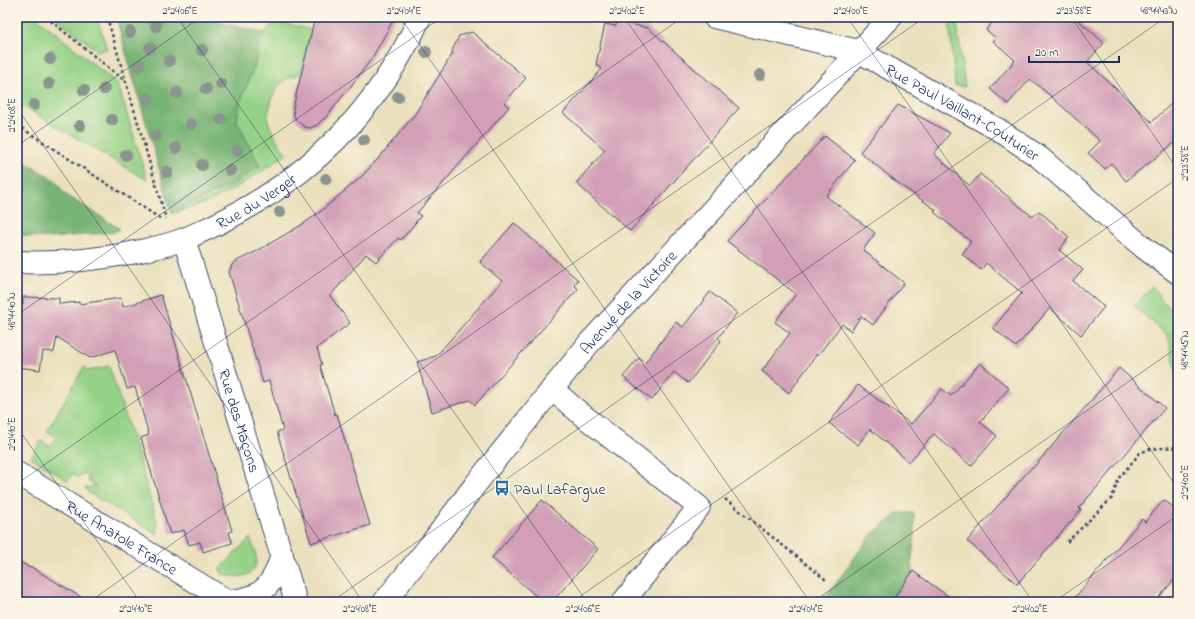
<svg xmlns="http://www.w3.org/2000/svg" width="1195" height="619" viewBox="0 0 1195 619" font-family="'Indie Flower',sans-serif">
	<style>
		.green { fill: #95d287; stroke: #588072 }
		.forest { fill: #78b474; stroke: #4a7269 }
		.building { fill: #d29fb6 }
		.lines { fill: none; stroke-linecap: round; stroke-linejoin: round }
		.minor-casing { stroke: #3a4a6c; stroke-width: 24 }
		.path { stroke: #3a4a6c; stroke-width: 2.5; stroke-dasharray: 3 3; stroke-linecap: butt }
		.minor { stroke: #fff; stroke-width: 22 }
		.tree { fill: #8a958e }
		.ticks { fill: none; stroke: #1b2f5e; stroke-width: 1; stroke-opacity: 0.45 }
		.labels { text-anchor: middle; stroke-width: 3; stroke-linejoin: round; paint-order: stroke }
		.street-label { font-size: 16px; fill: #1b2f5e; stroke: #fcf5e5 }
		.poi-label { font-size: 16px; fill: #1b2f5e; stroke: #fcf5e5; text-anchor: start }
		.neatline { fill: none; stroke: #1b2f5e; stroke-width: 1.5 }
		.ticks-label { font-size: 10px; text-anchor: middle; fill: #1b2f5e }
	</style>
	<rect width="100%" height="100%" fill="#fcf5e5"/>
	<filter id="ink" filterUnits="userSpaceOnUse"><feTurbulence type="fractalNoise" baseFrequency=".025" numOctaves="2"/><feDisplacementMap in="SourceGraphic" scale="8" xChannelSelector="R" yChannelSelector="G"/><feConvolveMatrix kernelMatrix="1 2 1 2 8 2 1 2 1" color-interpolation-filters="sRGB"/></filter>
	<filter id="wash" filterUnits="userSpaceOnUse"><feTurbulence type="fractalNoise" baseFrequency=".012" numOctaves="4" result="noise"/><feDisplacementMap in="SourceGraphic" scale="16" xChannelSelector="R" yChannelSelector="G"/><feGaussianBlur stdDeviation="0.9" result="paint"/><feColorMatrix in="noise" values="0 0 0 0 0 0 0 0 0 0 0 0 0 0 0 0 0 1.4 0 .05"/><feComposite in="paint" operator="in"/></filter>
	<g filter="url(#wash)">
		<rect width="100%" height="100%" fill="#ebe0bd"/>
		<path class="green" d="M17,17h19l82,67 29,96 -130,-77z
			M55,17h42l10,32 -9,2z
			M949,17h14l-6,7 8,63 -10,-2z
			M274,21l38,9 -11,44c-9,2 -16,5 -22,11 -6,6 -12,28 -11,36 2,8 13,27 19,33 -33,22 -67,48 -107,57l4,-5 17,-7 59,-33 -23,-45 3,-19 15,-37 5,-26z
			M1152,286l10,14 16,17v63l-10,-44 -34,-30z
			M109,366l23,70 26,89 -1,9 -68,-41 -4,-5 11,-2 -8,-5v-5l-5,-3 -4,5 -7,-4 -4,7 -37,-24 10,-16 9,5 6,-9 -9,-6 37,-64 4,4z
			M250,538c2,5 5,12 6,18 3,22 -20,24 -34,17l-2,-4z"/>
		<path class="forest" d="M116,17h78l71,16 -5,6 -5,26 -15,37 -3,19 23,45 -27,18 -32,15 -17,7 -4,5 -8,3z
			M17,158l38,22 10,14 55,35 -6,3 -64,6 -33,-3z
			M898,513h16l1,22 -3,22 1,14 -22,31h-73l11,-9 42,-58z"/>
		<g id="blocks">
			<path class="building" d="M315,17h80l-23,41 -21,28 -24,30 -10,9 -7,3 -5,-1 -8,-6 -3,-5 -1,-8z
				M997,17h78l29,26 -17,19 65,60 26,-25v43l-52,41 -15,-18 -6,6 -17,-16 12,-12 -47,-43 -23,-19 -22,25 -18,-15 25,-29 -22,-19 3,-3 -10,-8z
				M617,21l31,7 91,80 -109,123 -54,-48 29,-33 -42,-37 39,-44 -6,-5 9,-40 11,2z
				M472,32l54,46 -22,25 5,4 -92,106 4,3 -20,24 -3,-2 -22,24 -10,-8 -36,42 20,27 -33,25 5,17h-2l15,50 2,-1 33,111 -59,18 -34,-111 6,-2 -14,-49 -6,2 -34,-111 4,-9 26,-13 44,-26 18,-13 40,-34 17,-18 37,-45 38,-61 -1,-2 7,-15z
				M898,105l52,28 -16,21 36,32 10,-12 53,43 6,-6 30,26 -10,13 24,20 -10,11 31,26 -23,28 -31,-27 -34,39 -23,-19 29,-35 -36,-30 -5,7 -19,-16 9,-12 -37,-30 2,-2 -38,-27 -38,-31z
				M825,136l30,24 -29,36 49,37 -12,17 41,33 -31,42 -12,-9 -10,15 -9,-7 -24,31 -1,-1 -28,39 -27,-22 28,-38 -15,-11 21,-28 -69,-53z
				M514,223l64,57 -4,5 4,4 -103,116 -5,-5 -38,12 -15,-50 19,-6 66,-75 -22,-19z
				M710,292l27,21 -19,25 3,3 -33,42 -14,-11 -22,28 -29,-23 16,-19 6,5 31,-41 7,5z
				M161,295l71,236 -3,1 3,11 -29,9 -3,-10 -11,3 -5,-15 -14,4 -29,-96 8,-3 -14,-48 -8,2 -12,-39 -25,8 -33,-21 -3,15 -11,-1 -3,19 -23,-3v-63l6,1v-8l36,1v6l20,-2v2l42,-6 2,9z
				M980,363l29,25 -29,34 17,14 -26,30 -37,-32 -25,28 -39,-33 -12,16 -29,-22 29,-38 53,39 31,-35 9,7z
				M1119,368l46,40 -86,100 2,2 -64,74 -50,-43 65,-74 1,1z
				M542,500l56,49 -46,53h-9l-51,-44z
				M1164,500l14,11v64l-23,27h-84l71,-83 3,3z
				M17,560l13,8 1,-1 58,35h-72z
				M913,571l43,31h-65z"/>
		</g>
	</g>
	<g filter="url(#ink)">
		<use href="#blocks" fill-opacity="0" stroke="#3a4a6c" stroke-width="1"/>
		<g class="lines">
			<g class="minor-casing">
				<g id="minor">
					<path id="s1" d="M714,17l144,34 141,79 40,27 104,90 35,26"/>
					<path id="s2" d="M184,239l112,363"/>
					<path id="s3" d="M17,262c39,2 76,-2 114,-9 18,-4 36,-7 53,-14 11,-4 22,-10 33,-15 91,-45 161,-114 203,-207"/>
					<path d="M552,389l29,25 118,93 -76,95"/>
					<path id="s4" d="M17,473l212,129"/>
					<path d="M228,602c8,-2 18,-3 25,-6 17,-6 24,-25 29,-41"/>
					<path id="s5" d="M384,602l47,-58 44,-59 115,-143 301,-325"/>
				</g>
			</g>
			<path class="path" d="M46,17l79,64
				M107,17l59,202
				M17,125l144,94
				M725,499l101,81
				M1067,542l45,-44 7,-20 21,-25 10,-4 28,-2"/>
			<use href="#minor" class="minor"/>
		</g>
		<g class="tree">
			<circle cx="156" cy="26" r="6"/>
			<circle cx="130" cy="32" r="6"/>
			<circle cx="150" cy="48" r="6"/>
			<circle cx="202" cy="50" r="6"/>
			<circle cx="426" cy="52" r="6"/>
			<circle cx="50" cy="59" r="6"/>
			<circle cx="169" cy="61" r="6"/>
			<circle cx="139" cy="65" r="6"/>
			<circle cx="760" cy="75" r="6"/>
			<circle cx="49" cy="84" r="6"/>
			<circle cx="221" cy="84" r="6"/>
			<circle cx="104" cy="89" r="6"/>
			<circle cx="206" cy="89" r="6"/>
			<circle cx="84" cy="90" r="6"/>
			<circle cx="177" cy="93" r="6"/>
			<circle cx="398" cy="97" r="6"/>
			<circle cx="148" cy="99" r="6"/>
			<circle cx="34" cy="105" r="6"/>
			<circle cx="221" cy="119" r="6"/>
			<circle cx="112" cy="120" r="6"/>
			<circle cx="191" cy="124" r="6"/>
			<circle cx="80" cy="126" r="6"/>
			<circle cx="156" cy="136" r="6"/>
			<circle cx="364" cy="140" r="6"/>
			<circle cx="176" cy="148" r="6"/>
			<circle cx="237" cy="151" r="6"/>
			<circle cx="126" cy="155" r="6"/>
			<circle cx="202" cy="165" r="6"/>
			<circle cx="230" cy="170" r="6"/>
			<circle cx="167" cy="172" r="6"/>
			<circle cx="326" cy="179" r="6"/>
			<circle cx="280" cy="212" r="6"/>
		</g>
	</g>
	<path class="ticks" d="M177,17l410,585M400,17l410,585M624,17l409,585M847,17l331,472M1071,17l107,153M17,108l346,494M17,146l184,-129M17,315l425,-298M17,427l123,175M17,484l666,-467M89,602l836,-585M331,602l835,-585M572,602l606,-424M813,602l365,-255M1054,602l124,-87"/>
	<defs>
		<g id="bus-bare" transform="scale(1.2)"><path d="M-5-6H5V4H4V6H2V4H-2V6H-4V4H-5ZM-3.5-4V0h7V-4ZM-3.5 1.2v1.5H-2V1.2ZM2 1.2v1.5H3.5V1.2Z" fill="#1f6fb2" stroke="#fcf5e5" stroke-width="2.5" paint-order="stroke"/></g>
	</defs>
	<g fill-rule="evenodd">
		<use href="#bus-bare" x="502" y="488"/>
	</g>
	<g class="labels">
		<g class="street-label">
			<text dy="6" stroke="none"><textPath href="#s1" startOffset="269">Rue Paul Vaillant-Couturier</textPath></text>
			<text dy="6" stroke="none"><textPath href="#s3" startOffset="251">Rue du Verger</textPath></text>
			<text dy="6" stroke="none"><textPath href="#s5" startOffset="387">Avenue de la Victoire</textPath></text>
			<text dy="6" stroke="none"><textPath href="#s2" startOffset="190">Rue des Maçons</textPath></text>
			<text dy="6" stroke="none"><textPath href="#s4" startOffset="123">Rue Anatole France</textPath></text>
		</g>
		<g class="poi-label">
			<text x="514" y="494">Paul Lafargue</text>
		</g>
	</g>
	<rect width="1195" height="619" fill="none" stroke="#fcf5e5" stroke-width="44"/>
	<path d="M1029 56v6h90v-6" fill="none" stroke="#1b2f5e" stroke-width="2"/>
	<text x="1035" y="56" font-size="12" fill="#1b2f5e" stroke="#fcf5e5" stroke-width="3" paint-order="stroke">20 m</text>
	<rect x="22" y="22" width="1151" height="575" class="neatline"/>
	<g class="ticks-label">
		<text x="180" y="14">2°24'06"E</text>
		<text x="404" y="14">2°24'04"E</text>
		<text x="627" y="14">2°24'02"E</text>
		<text x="851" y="14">2°24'00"E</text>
		<text x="1074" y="14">2°23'58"E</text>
		<text x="1159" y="14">48°44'43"N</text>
		<text transform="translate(11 115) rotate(-90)" y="4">2°24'08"E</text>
		<text transform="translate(1184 163) rotate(-90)" y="4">2°23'58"E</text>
		<text transform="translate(11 311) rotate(-90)" y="4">48°44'40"N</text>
		<text transform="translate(1184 350) rotate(-90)" y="4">48°44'45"N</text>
		<text transform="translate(11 434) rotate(-90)" y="4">2°24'10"E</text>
		<text transform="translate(1184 482) rotate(-90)" y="4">2°24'00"E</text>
		<text x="136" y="612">2°24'10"E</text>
		<text x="360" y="612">2°24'08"E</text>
		<text x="583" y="612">2°24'06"E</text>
		<text x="806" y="612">2°24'04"E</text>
		<text x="1030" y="612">2°24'02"E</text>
	</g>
</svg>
